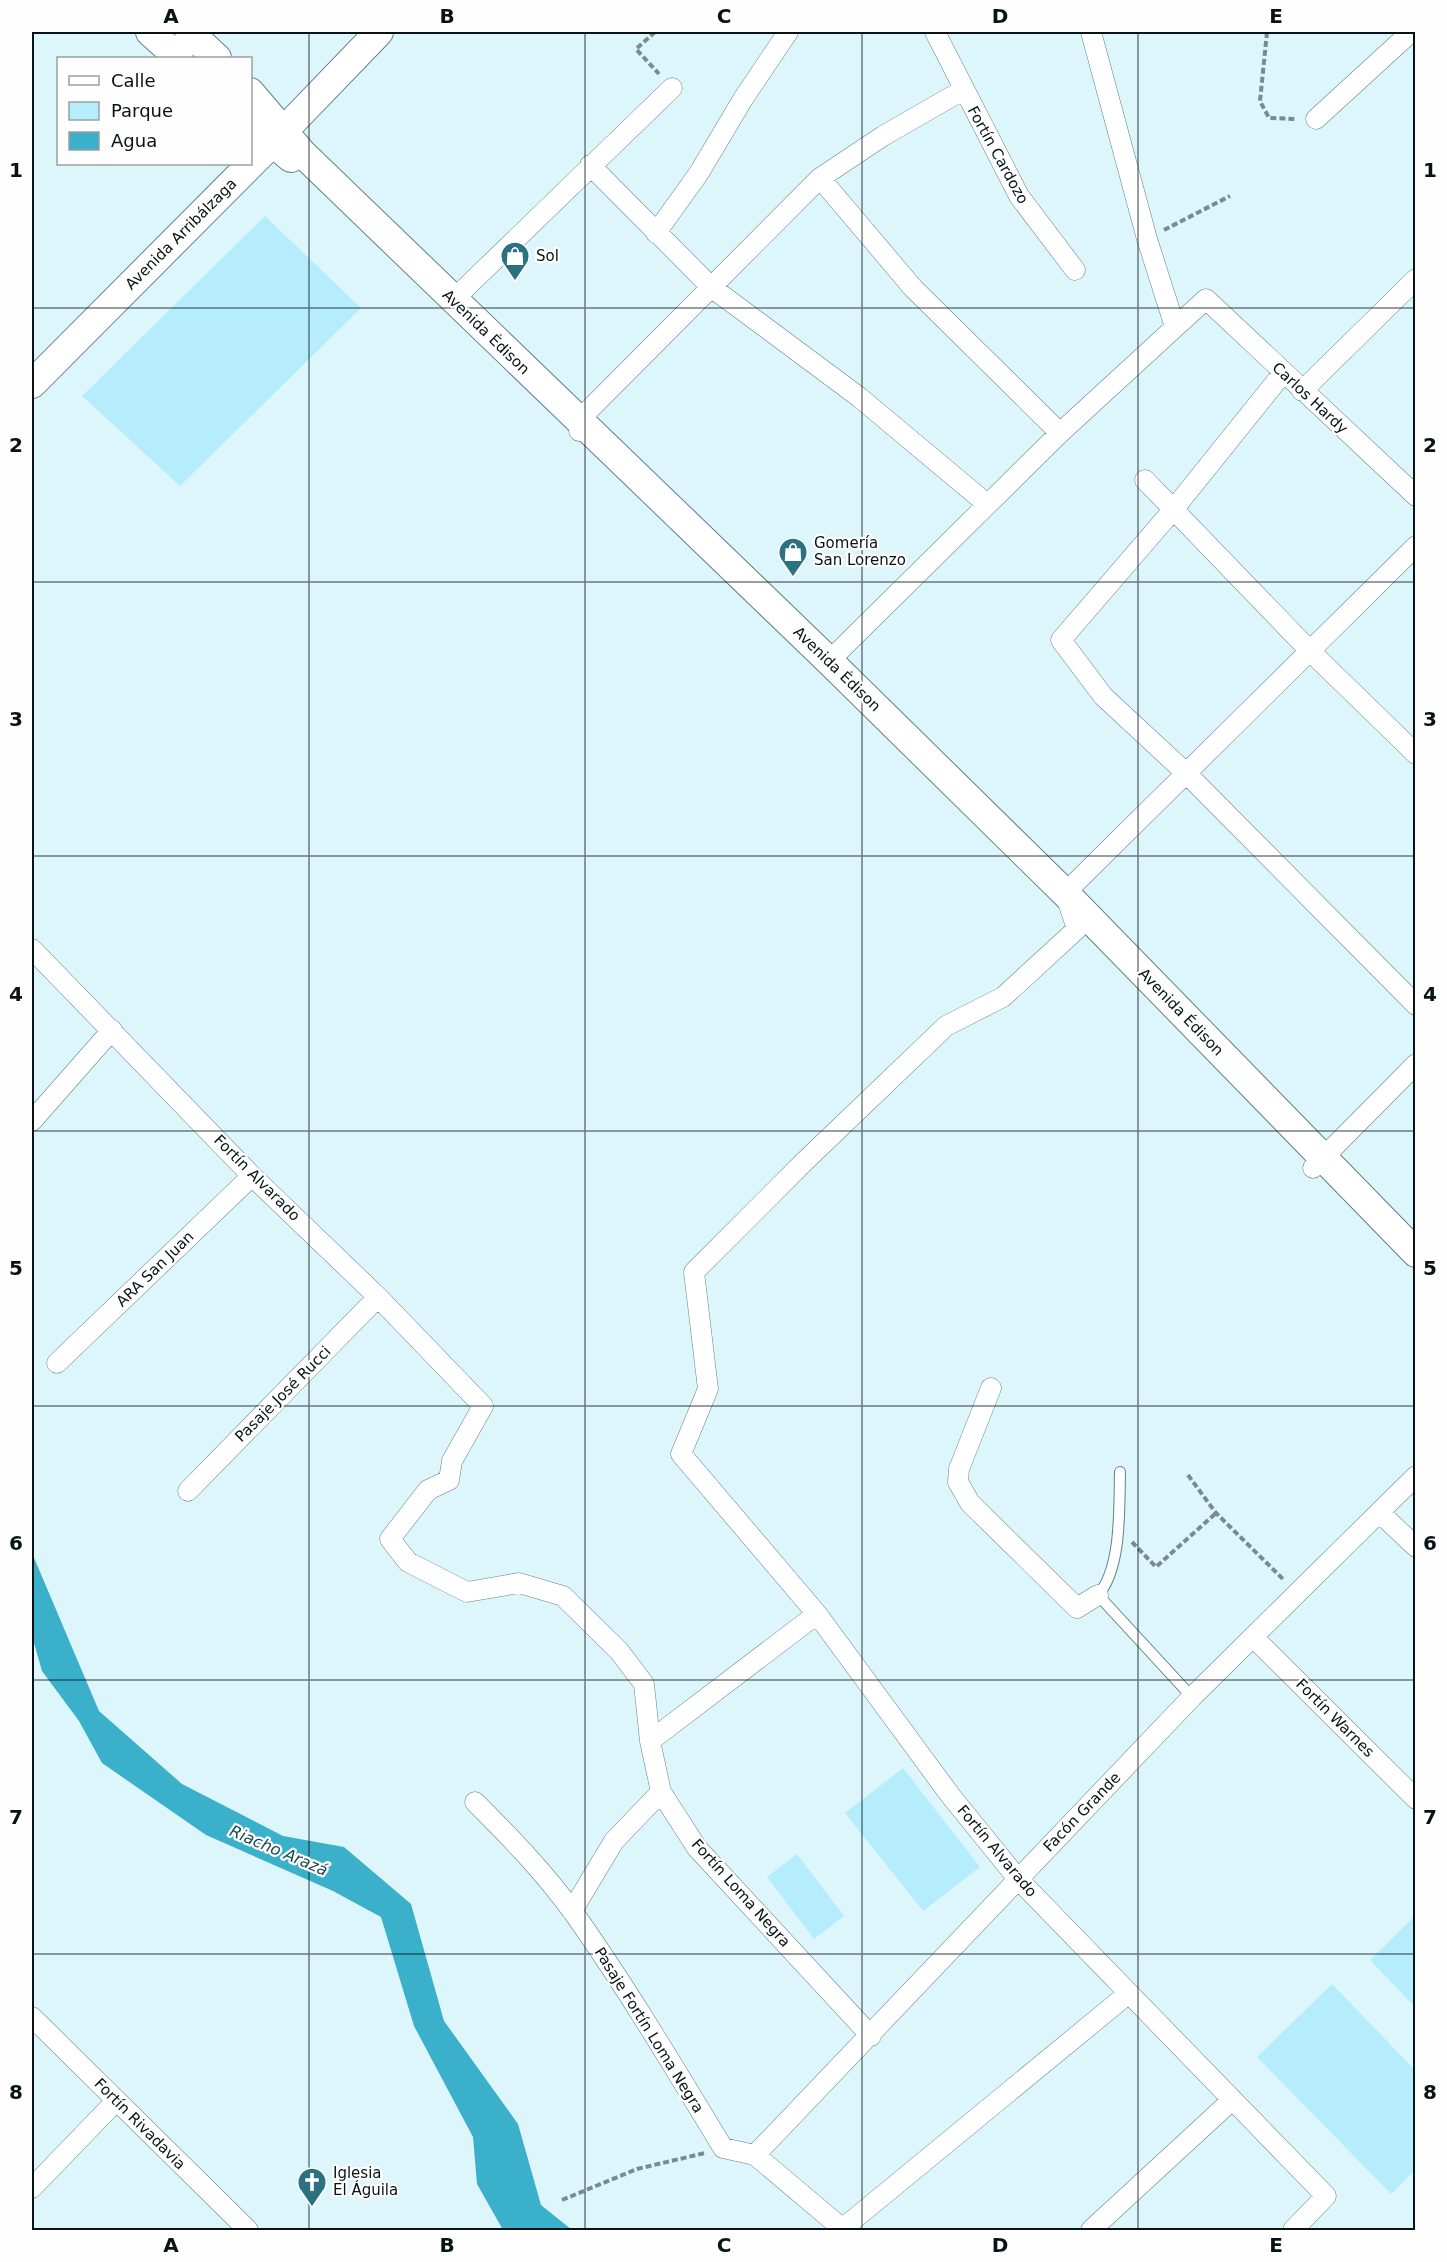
<svg xmlns="http://www.w3.org/2000/svg" width="1447" height="2262" viewBox="0 0 1447 2262" font-family="'DejaVu Sans',sans-serif">
	<style>
		.green { fill: #b6edfc }
		.water { fill: #3bb0ca }
		.lines { fill: none; stroke-linecap: round; stroke-linejoin: round }
		.lane-casing { stroke: #648189; stroke-width: 12 }
		.street-casing { stroke: #648189; stroke-width: 21 }
		.secondary-casing { stroke: #648189; stroke-width: 30 }
		.path { stroke: #788b8f; stroke-width: 4; stroke-dasharray: 6 3; stroke-linecap: butt }
		.lane { stroke: #fff; stroke-width: 10 }
		.street { stroke: #fff; stroke-width: 20 }
		.secondary { stroke: #fff; stroke-width: 28 }
		.grid { fill: none; stroke: #071315; stroke-width: 1.5; stroke-opacity: 0.55 }
		.labels { text-anchor: middle; stroke-width: 4.5; stroke-linejoin: round; paint-order: stroke }
		.street-label { font-size: 15px; fill: #071315; stroke: #fefefe }
		.poi-label { font-size: 15px; fill: #071315; stroke: #fefefe; text-anchor: start }
		.water-label { font-size: 16px; font-style: italic; fill: #164853; stroke: #fefefe }
		.neatline { fill: none; stroke: #071315; stroke-width: 2 }
		.grid-label { font-size: 20px; text-anchor: middle; font-weight: bold; fill: #071315 }
	</style>
	<rect width="100%" height="100%" fill="#dcf6fc"/>
	<path class="green" d="M265,216l96,92 -181,178 -98,-90z
		M903,1768l77,99 -57,44 -78,-98z
		M797,1854l47,62 -30,23 -47,-62z
		M1415,1916v91l-45,-47z
		M1332,1984l83,86v100l-24,24 -134,-137z"/>
	<path class="water" d="M32,1553l67,158 83,73 101,52 61,11 67,57 33,117 74,103 23,81 31,25h-69l-26,-46 -4,-47 -59,-111 -33,-109 -48,-26 -127,-56 -104,-72 -23,-42 -37,-50 -10,-35z"/>
	<g class="lines">
		<g class="lane-casing">
			<path id="lane" d="M1120,1472c-1,35 2,96 -22,123l94,102"/>
		</g>
		<g class="street-casing">
			<path id="street" d="M935,32l84,164 56,74
				M1091,32l56,207 28,88
				M1316,119l95,-87
				M590,165l121,122 148,110 128,107
				M820,178l93,110 147,145
				M656,233l43,-60 44,-74 45,-67
				M453,300l219,-212
				M1283,373l-110,137 -112,130 42,56 84,78 229,231
				M1302,391l114,-112
				M579,431v-11l241,-242 63,-42 80,-46
				M1145,480l166,172 105,102
				M829,661l231,-228 146,-134 210,197
				M32,949l220,227 126,121 105,109 -31,55 -3,19 -21,10 -38,49 18,23 59,30 52,-9 44,13 56,55 25,33 6,57 11,51 36,56 174,188
				M32,1121l80,-91
				M1313,1168l103,-104
				M57,1363l195,-187
				M991,1388l-32,81 -1,13 12,21 107,105 21,-13
				M188,1491l190,-194
				M1380,1513l36,34
				M1254,1638l162,161
				M650,1741l167,-127
				M475,1802c35,35 69,70 98,110 54,76 102,157 150,236l32,7 89,75
				M572,1911l42,-70 47,-49
				M32,2017l216,213
				M755,2155l437,-458 224,-221
				M32,2188l84,-87
				M842,2229l287,-236
				M1091,2230l140,-129
				M1293,2230l33,-34 -308,-317 -68,-84 -133,-181 -136,-160 27,-65 -14,-117 111,-111 141,-135 57,-29 74,-68 -12,-36 351,-347"/>
		</g>
		<g class="secondary-casing">
			<path id="secondary" d="M150,32l29,26
				M189,32l28,26
				M250,92l52,61 527,508 236,232 351,360
				M250,124l41,34
				M32,384l240,-241 107,-111"/>
		</g>
		<path class="path" d="M655,32l-19,17 23,25
			M1267,32l-7,69 9,17 28,1
			M1164,230l66,-34
			M1188,1475l28,38 68,67
			M1132,1542l24,25 60,-54
			M562,2200l75,-31 68,-16"/>
		<use href="#lane" class="lane"/>
		<use href="#street" class="street"/>
		<use href="#secondary" class="secondary"/>
	</g>
	<path class="grid" d="M309,32v2198M585,32v2198M862,32v2198M1138,32v2198M32,308h1384M32,582h1384M32,856h1384M32,1131h1384M32,1406h1384M32,1680h1384M32,1954h1384"/>
	<defs>
		<g id="shop-pin" transform="scale(1.5)"><path d="M0 17L-7.5 6A9.5 9.5 0 1 1 7.5 6Z" fill="#2d7181" stroke="#fefefe"/><path d="M-5-2.5h2.3a2.7 3.5 0 0 1 5.4 0H5L5.5 6h-11ZM-1.5-2.5h3a1.5 2.3 0 0 0-3 0Z" fill="#fff"/></g>
		<g id="church-pin" transform="scale(1.5)"><path d="M0 17L-7.5 6A9.5 9.5 0 1 1 7.5 6Z" fill="#2d7181" stroke="#fefefe"/><path d="M-1.2-6h2.4v3.5h3.3v2.4h-3.3V6h-2.4V-.1h-3.3v-2.4h3.3Z" fill="#fff"/></g>
	</defs>
	<g fill-rule="evenodd">
		<use href="#shop-pin" x="515" y="256"/>
		<use href="#shop-pin" x="793" y="552"/>
		<use href="#church-pin" x="312" y="2182"/>
	</g>
	<g class="labels">
		<g class="street-label">
			<text transform="translate(998 155) rotate(61)" y="5">Fortín Cardozo</text>
			<text transform="translate(181 234) rotate(-45)" y="5">Avenida Arribálzaga</text>
			<text transform="translate(486 332) rotate(44)" y="5">Avenida Édison</text>
			<text transform="translate(1310 398) rotate(43)" y="5">Carlos Hardy</text>
			<text transform="translate(837 669) rotate(44)" y="5">Avenida Édison</text>
			<text transform="translate(1181 1012) rotate(46)" y="5">Avenida Édison</text>
			<text transform="translate(257 1178) rotate(45)" y="5">Fortín Alvarado</text>
			<text transform="translate(155 1269) rotate(-44)" y="5">ARA San Juan</text>
			<text transform="translate(283 1394) rotate(-45)" y="5">Pasaje José Rucci</text>
			<text transform="translate(1335 1718) rotate(45)" y="5">Fortín Warnes</text>
			<text transform="translate(1082 1812) rotate(-46)" y="5">Facón Grande</text>
			<text transform="translate(997 1851) rotate(50)" y="5">Fortín Alvarado</text>
			<text transform="translate(741 1893) rotate(48)" y="5">Fortín Loma Negra</text>
			<text transform="translate(649 2030) rotate(58)" y="5">Pasaje Fortín Loma Negra</text>
			<text transform="translate(140 2124) rotate(45)" y="5">Fortín Rivadavia</text>
		</g>
		<g class="poi-label">
			<text x="536" y="261">Sol</text>
			<text x="814" y="548">Gomería<tspan x="814" dy="17">San Lorenzo</tspan></text>
			<text x="333" y="2178">Iglesia<tspan x="333" dy="17">El Águila</tspan></text>
		</g>
		<g class="water-label">
			<text transform="translate(279 1850) rotate(23)" y="6">Riacho Arazá</text>
		</g>
	</g>
	<rect width="1447" height="2262" fill="none" stroke="#fefefe" stroke-width="66"/>
	<rect x="57" y="57" width="195" height="108" fill="#fefefe" stroke="#9ba0a1" stroke-width="1.5"/>
	<rect x="69" y="76" width="30" height="9" fill="#ffffff" stroke="#9ba0a1" stroke-width="1.5"/>
	<text x="111" y="87" font-size="18" fill="#071315">Calle</text>
	<rect x="69" y="102" width="30" height="18" fill="#b6edfc" stroke="#9ba0a1" stroke-width="1.5"/>
	<text x="111" y="117" font-size="18" fill="#071315">Parque</text>
	<rect x="69" y="132" width="30" height="18" fill="#3bb0ca" stroke="#9ba0a1" stroke-width="1.5"/>
	<text x="111" y="147" font-size="18" fill="#071315">Agua</text>
	<rect x="33" y="33" width="1381" height="2196" class="neatline"/>
	<g class="grid-label">
		<text x="171" y="23">A</text>
		<text x="447" y="23">B</text>
		<text x="724" y="23">C</text>
		<text x="1000" y="23">D</text>
		<text x="1276" y="23">E</text>
		<text x="16" y="177">1</text>
		<text x="1430" y="177">1</text>
		<text x="16" y="452">2</text>
		<text x="1430" y="452">2</text>
		<text x="16" y="726">3</text>
		<text x="1430" y="726">3</text>
		<text x="16" y="1001">4</text>
		<text x="1430" y="1001">4</text>
		<text x="16" y="1275">5</text>
		<text x="1430" y="1275">5</text>
		<text x="16" y="1550">6</text>
		<text x="1430" y="1550">6</text>
		<text x="16" y="1824">7</text>
		<text x="1430" y="1824">7</text>
		<text x="16" y="2099">8</text>
		<text x="1430" y="2099">8</text>
		<text x="171" y="2252">A</text>
		<text x="447" y="2252">B</text>
		<text x="724" y="2252">C</text>
		<text x="1000" y="2252">D</text>
		<text x="1276" y="2252">E</text>
	</g>
</svg>
